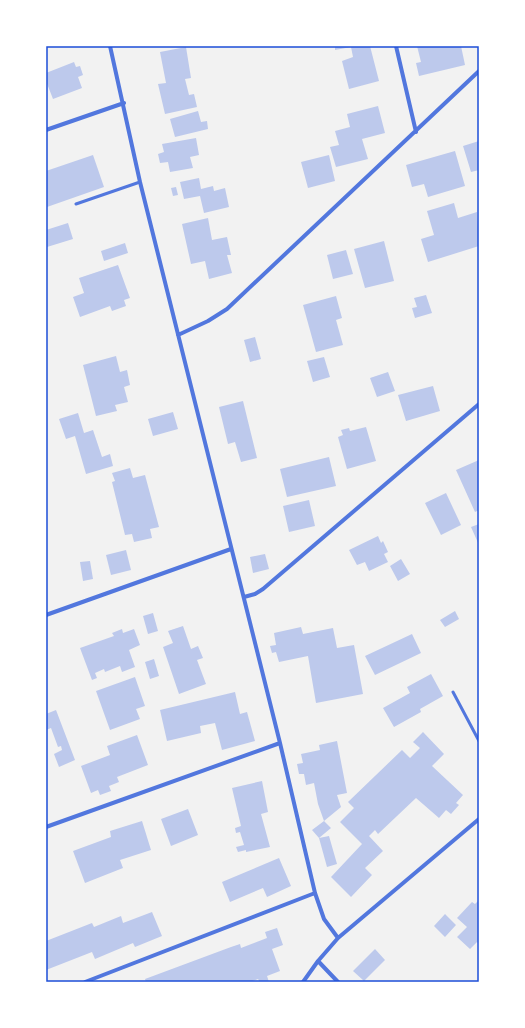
<svg xmlns="http://www.w3.org/2000/svg" width="525" height="1028" viewBox="0 0 525 1028" font-family="Lato,sans-serif">
	<style>
		.building { fill: #bdc9ec }
		.lines { fill: none; stroke-linecap: round; stroke-linejoin: round }
		.service { stroke: #5277de; stroke-width: 3 }
		.minor { stroke: #5277de; stroke-width: 4 }
		.neatline { fill: none; stroke: #1d4ed8; stroke-width: 1.5 }
	</style>
	<rect width="100%" height="100%" fill="#f2f2f2"/>
	<path class="building" d="M335,46h35l9,35 -30,8 -7,-28 11,-4 -2,-10 -16,3z
		M417,46h44l4,19 -46,11 -3,-13 5,-1z
		M186,47l5,31 -6,1 4,16 5,-1 3,13 -32,7 -7,-30 8,-1 -6,-31z
		M74,62l2,5 4,-1 3,9 -5,2 4,11 -29,11 -7,-18v-8z
		M378,106l7,27 -23,6 6,20 -32,8 -6,-20 9,-2 -4,-14 15,-4 -3,-13z
		M198,111l3,11 6,-1 1,8 -33,8 -5,-18z
		M196,138l3,17 -9,2 3,11 -23,4 -2,-10 -8,1 -2,-9 6,-2 -2,-8z
		M479,141v29l-8,2 -8,-26z
		M455,151l10,35 -37,11 -4,-13 -12,3 -6,-22z
		M93,155l11,32 -57,20 -1,-36z
		M329,155l6,26 -27,7 -7,-26z
		M199,178l2,11 12,-3 1,5 11,-3 4,19 -25,6 -4,-17 -16,3 -4,-17z
		M176,187l2,8 -5,1 -2,-8z
		M454,203l4,15 19,-6 2,34 -51,16 -7,-23 13,-4 -7,-24z
		M208,218l4,22 15,-3 4,18h-4l5,18 -23,6 -4,-18 -14,3 -9,-40z
		M68,223l5,16 -26,8 -1,-17z
		M384,241l10,40 -29,7 -11,-39z
		M125,243l3,10 -24,8 -3,-10z
		M346,250l7,24 -20,5 -6,-24z
		M118,265l12,33 -6,2 2,6 -14,5 -2,-5 -30,11 -7,-20 11,-4 -5,-15z
		M426,295l6,18 -17,5 -3,-10 5,-1 -3,-9z
		M336,296l6,22 -6,2 7,25 -27,7 -13,-47z
		M255,337l6,22 -11,3 -6,-22z
		M116,356l4,16 7,-2 3,15 -6,2 4,15 -13,3 2,6 -21,5 -13,-51z
		M324,357l6,20 -17,5 -6,-21z
		M388,372l7,19 -18,6 -7,-19z
		M433,386l7,25 -34,10 -8,-26z
		M243,401l14,57 -16,4 -6,-20 -7,2 -9,-37z
		M173,412l5,17 -25,7 -5,-17z
		M78,413l6,20 9,-3 9,27 8,-3 3,12 -27,8 -11,-38 -9,3 -7,-20z
		M366,427l10,34 -29,8 -9,-32 5,-2 -2,-5 8,-2 1,3z
		M329,457l7,29 -49,11 -7,-28z
		M479,460v50l-4,2 -19,-42z
		M130,468l3,10 12,-3 14,52 -9,2 2,9 -18,4 -2,-8 -7,1 -13,-53 3,-1 -3,-8z
		M446,493l15,32 -20,10 -16,-32z
		M309,500l6,26 -26,6 -6,-26z
		M479,524v21l-8,-18z
		M378,536l3,7 2,-2 5,11 -4,2 4,8 -19,9 -4,-9 -8,3 -8,-15z
		M126,550l5,20 -20,5 -5,-20z
		M265,554l4,15 -16,4 -3,-16z
		M401,559l9,15 -12,7 -8,-15z
		M90,561l3,18 -10,2 -3,-19z
		M455,611l4,8 -14,8 -5,-7z
		M153,613l5,18 -10,3 -5,-18z
		M183,626l8,23 7,-3 5,12 -6,2 9,24 -27,10 -16,-47 10,-4 -5,-12z
		M301,627l2,7 30,-6 4,20 17,-3 9,49 -47,9 -8,-47 -29,6 -3,-10 -4,1 -2,-7 6,-1 -2,-12z
		M122,629l1,4 11,-4 6,16 -11,5 6,17 -13,5 -2,-6 -15,6 -1,-3 -9,4 2,5 -5,2 -12,-32 34,-12 -2,-3z
		M412,634l9,19 -46,22 -10,-19z
		M154,659l5,17 -9,3 -5,-17z
		M431,674l12,22 -23,13 1,3 -27,15 -11,-19 27,-15 -3,-6z
		M135,677l10,29 -9,3 4,10 -30,11 -14,-39z
		M235,692l5,22 7,-2 8,29 -33,9 -7,-27 -15,3 1,7 -34,8 -7,-31z
		M56,710l19,50 -16,7 -5,-13 8,-4 -1,-4 -3,1 -7,-19 -5,2v-16z
		M423,732l21,22 -12,12 31,29 -7,8 3,2 -8,9 -5,-4 -7,8 -23,-20 -38,36 -3,-4 -6,6 14,15 -18,17 7,7 -21,22 -20,-20 31,-33 -22,-22 14,-14 -6,-6 54,-52 8,8 10,-10 -7,-6z
		M137,735l11,30 -31,12 2,5 -10,4 2,5 -11,4 -2,-5 -7,3 -10,-27 29,-11 -3,-9z
		M337,741l10,52 -10,2 4,12 -17,14 -6,-17 -4,-21 -8,2 -2,-11h-5l-2,-10 6,-1 -2,-9 19,-4 -1,-5z
		M262,781l6,31 -7,2 9,33 -24,5v-2l-8,2 -2,-5 8,-2 -4,-13 -4,1 -1,-5 6,-2 -9,-38z
		M188,809l10,26 -27,11 -10,-27z
		M142,821l9,29 -31,10 3,8 -38,15 -12,-32 38,-14 -1,-6z
		M324,821l7,7 -12,10 -7,-8z
		M329,836l8,28 -10,3 -8,-29z
		M279,858l12,28 -24,11 -4,-9 -33,14 -8,-20z
		M479,900v44l-2,-2 -7,7 -13,-12 10,-10 -10,-9 15,-16 3,2z
		M152,912l10,24 -27,11 -2,-4 -38,16 -3,-7 -46,18v-29l46,-18 2,4 27,-11 2,7z
		M445,914l11,11 -11,12 -11,-11z
		M277,928l6,17 -11,4 8,22 -13,5 2,6h-9l-2,-3 -8,3h-104l-1,-3 86,-32 9,-3 1,4 26,-10 -2,-6z
		M375,949l10,11 -21,21 -11,-10z"/>
	<g class="lines">
		<path class="service" d="M76,204l64,-22
			M453,692l26,49"/>
		<path class="minor" d="M110,46l30,136 140,561 35,150 9,26 14,19
			M396,46l20,86
			M46,130l78,-27
			M178,335l30,-14 19,-12 252,-238
			M244,597l11,-3 8,-5 216,-185
			M46,615l185,-66
			M46,827l234,-84
			M318,961l20,21
			M85,982l230,-89
			M303,982l15,-21 20,-23 141,-119"/>
	</g>
	<rect width="525" height="1028" fill="none" stroke="#ffffff" stroke-width="94"/>
	<rect x="47" y="47" width="431" height="934" class="neatline"/>
</svg>
